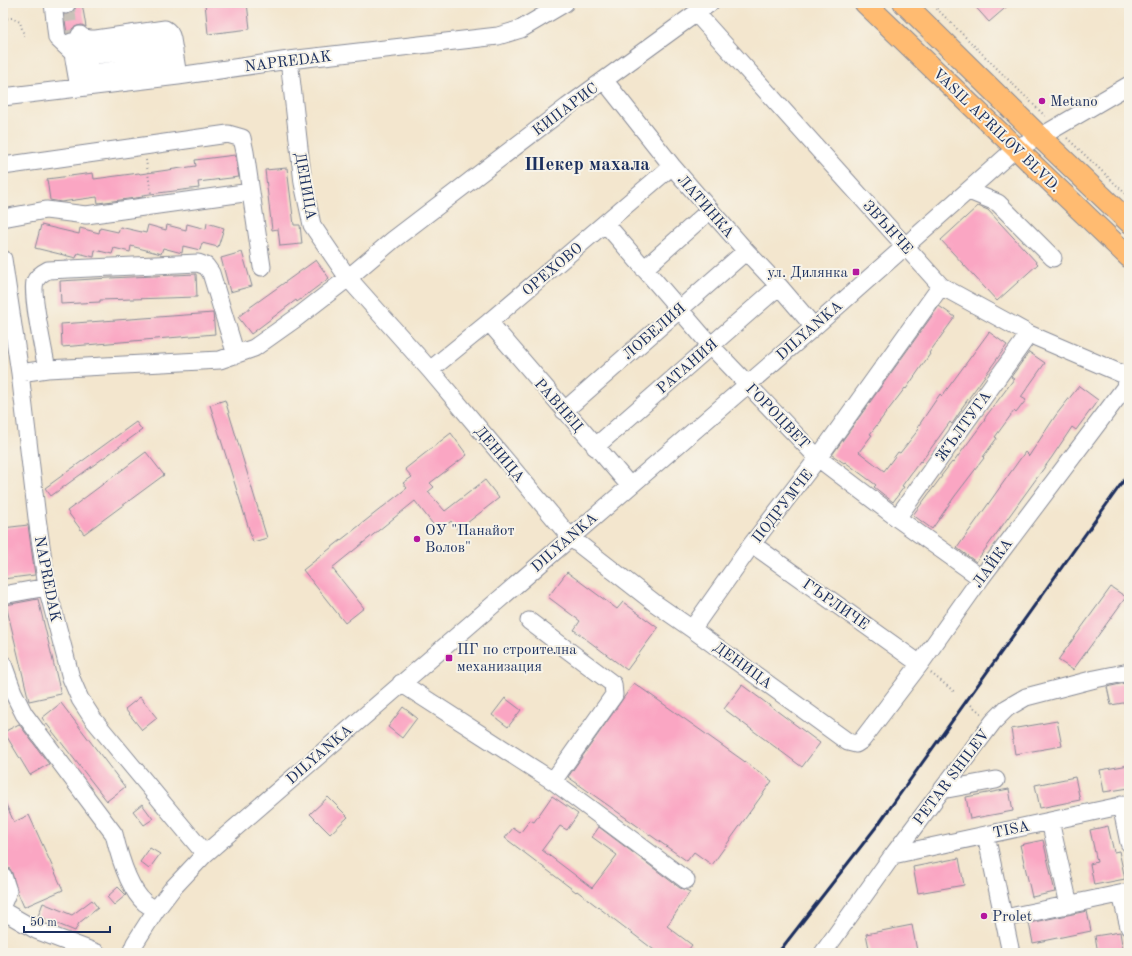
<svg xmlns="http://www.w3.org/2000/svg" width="1132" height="956" viewBox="0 0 1132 956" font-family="'Old Standard TT',serif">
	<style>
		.building { fill: #faa6c3 }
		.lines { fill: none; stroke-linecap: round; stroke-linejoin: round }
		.minor-tunnel { stroke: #c8c1b8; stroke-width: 17; stroke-dasharray: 17 8; stroke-linecap: butt }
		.minor-casing { stroke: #878a96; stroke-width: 19 }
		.major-casing { stroke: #878a96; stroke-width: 23 }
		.path { stroke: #878a96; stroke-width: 2; stroke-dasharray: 1 3; stroke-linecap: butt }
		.minor { stroke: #fff; stroke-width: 17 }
		.major { stroke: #ffbb71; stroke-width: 21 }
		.rail { stroke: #1b2f5e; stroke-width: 3 }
		.poi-dot { fill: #b5179e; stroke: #f7f3e8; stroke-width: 1.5 }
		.labels { text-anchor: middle; stroke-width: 4; stroke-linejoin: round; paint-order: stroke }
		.street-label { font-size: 15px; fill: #1b2f5e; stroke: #f7f3e8 }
		.poi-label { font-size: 15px; fill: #1b2f5e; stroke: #f7f3e8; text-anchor: start }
		.district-label { font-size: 19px; font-weight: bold; fill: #1b2f5e; stroke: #f7f3e8 }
	</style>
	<rect width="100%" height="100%" fill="#f7f3e8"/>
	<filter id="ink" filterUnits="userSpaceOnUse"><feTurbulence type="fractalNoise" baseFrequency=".025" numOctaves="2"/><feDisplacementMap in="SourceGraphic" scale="8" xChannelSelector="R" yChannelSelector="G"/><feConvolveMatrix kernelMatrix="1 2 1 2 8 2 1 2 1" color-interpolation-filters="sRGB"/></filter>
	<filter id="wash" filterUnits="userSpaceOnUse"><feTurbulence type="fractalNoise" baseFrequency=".012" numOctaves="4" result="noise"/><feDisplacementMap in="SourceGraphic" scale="16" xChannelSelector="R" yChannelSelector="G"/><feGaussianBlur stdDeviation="0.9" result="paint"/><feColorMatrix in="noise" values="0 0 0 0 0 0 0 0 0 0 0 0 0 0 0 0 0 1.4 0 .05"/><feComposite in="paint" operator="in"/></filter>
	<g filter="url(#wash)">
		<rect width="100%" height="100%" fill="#f3e6ce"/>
		<g id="blocks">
			<path class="building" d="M77,3h5l4,24 -4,-2 -5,1 -4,2 -3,4 -3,1 -3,-18h3l5,-2 3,-4z
				M205,3h42l3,26 -42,5z
				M972,3h39l-22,19z
				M235,155l4,22 -41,5 1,6 -57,7 1,2 -45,6 -1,-6 -36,5 -11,-2 -3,-21 46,-6 1,6 45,-6 1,1 56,-8 -1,-6z
				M287,168l7,57h6l2,19 -22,2 -2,-17 -6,1 -7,-60z
				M978,206l10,4 50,54 -41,37 -56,-61z
				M207,223l17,5 -6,19 -16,-4 -2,7 -17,-4 -1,7 -19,-5 -2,6 -30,-8 -1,6 -16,-4 -2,6 -17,-4 -1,7 -16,-4 -2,5 -41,-10 6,-23 38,9 1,-6 19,5 1,-5 18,4 2,-5 26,6 2,-8 18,5 1,-5 19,5 1,-6 19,5z
				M242,252l10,34 -22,6 -9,-34z
				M316,260l13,18 -32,24 -1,-2 -45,34 -13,-17 9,-7h2v-2z
				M196,274l1,23 -97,3v2l-39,2 -1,-23 50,-3z
				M939,306l16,11 -26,36 1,1 -24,35 -1,-1 -35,46 2,1 -13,17 25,19 14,-19 2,1 19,-24 -2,-1 23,-34 2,2 47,-64 18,13 -46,64h1l-10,15 -2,-2 -29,40 -1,-1 -18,25 2,1 -11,15 -19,-15 2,-2 -31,-23 -1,1 -12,-8z
				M213,313l2,21 -153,13 -1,-23z
				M1029,352l16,11 -24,34 5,3 -10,13 -2,-2 -19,26 2,1 -14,19 1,1 -29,38 -23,33 -19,-14 29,-39h-1l11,-14 1,1 32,-43 -1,-1 30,-40 -3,-2z
				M1079,386l19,14 -22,30 -4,-3 -20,30 -76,105 -19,-14 68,-96 4,4 27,-41z
				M225,400l42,138 -14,4 -43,-137z
				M136,422l6,8 -91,66 -6,-8z
				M451,433l16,22 -37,28 4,4 -6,5 17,19 40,-31 14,18 -41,32 -7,-9 -12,11 -24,-31 -83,67 32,40 -19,15 -42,-53 104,-82 -4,-5 9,-6 -7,-8z
				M146,452l18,23 -80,59 -17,-23z
				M28,525l7,50 -32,4v-51z
				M567,572l50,37 6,-7 35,26 -31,42 -53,-40 6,-9 -32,-24z
				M1111,587l15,10 -53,73 -15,-10z
				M38,599l23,95 -32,7 -23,-96z
				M1129,682v20l-18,3 -4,-18z
				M634,683l138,98 -60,84 -18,-13 -7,9 -119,-84z
				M742,685l78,58 -18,24 -78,-58z
				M140,697l17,21 -15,12 -17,-21z
				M505,698l16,12 -13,17 -16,-12z
				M61,703l64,84 -18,14 -65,-83z
				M403,707l14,11 -15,20 -14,-11z
				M1057,721l5,25 -47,8 -4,-25z
				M19,724l30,40 -19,11 -26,-43z
				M1129,765v23l-25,4 -4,-22z
				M1075,777l5,23 -40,8 -5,-23z
				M1009,789l4,22 -43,8 -4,-22z
				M552,796l26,18 -11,16 -7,-4 -18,24 50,38 25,-33 -25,-18 7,-10 81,61 6,2 4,2 -23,34 25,19 -6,8h-28l-81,-62 -1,1 -71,-54 8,-10 7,5 10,-13 4,2z
				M328,797l20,20 -18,17 -20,-20z
				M3,798l11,24 15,-7 34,75 -39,17 -7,-16 -5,-18 -2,-4 -4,-2 -3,-7z
				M142,804l11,15 -9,6 -11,-14z
				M1108,826l6,26 5,-1 6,28 -31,6 -4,-21 7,-2 -7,-32z
				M1043,840l12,52 -23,5 -12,-52z
				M150,848l10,6 -11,15 -9,-7z
				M959,858l5,27 -46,8 -5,-26z
				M118,887l8,8 -12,10 -7,-8z
				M92,900l6,8 -19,15 -4,8 -37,-15 5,-13 29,12z
				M1087,911l4,20 -58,12 -4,-20z
				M912,925l5,26 -9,2h-38l-4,-19z
				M1120,932l3,19 -9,2h-16l-3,-17z"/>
		</g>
	</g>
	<g filter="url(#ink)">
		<use href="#blocks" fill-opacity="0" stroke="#878a96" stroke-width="1"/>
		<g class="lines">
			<path class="minor-tunnel" d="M66,5l4,31"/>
			<g class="minor-casing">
				<path id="minor" d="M53,3l4,35 16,15
					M66,5l1,-2
					M696,13l245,273 88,48 100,43
					M80,35l8,29 3,8 3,1 76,-11 6,2
					M81,37l9,2h6l69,-10c4,2 6,5 7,10l6,37
					M71,42l8,46
					M85,55h12l67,-9h4l6,4
					M289,60l14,123 9,42 36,53 82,92 140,167 86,67 36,25 156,113 8,2 6,-4 58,-76 61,-86 148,-196
					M604,80l68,86 38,44 36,41 33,35 35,41
					M3,97l175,-21 111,-16 209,-24 23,-7 44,-26
					M3,166l225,-32 14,4 3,14 17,115
					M969,191l29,12 55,55
					M3,218l43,-8 40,5 165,-23
					M605,223l106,123 107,112 79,60 84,60
					M3,259l17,114 17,145 10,69 24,91 9,21 13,20 112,135
					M644,269l66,-59
					M489,322l141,164
					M47,369c-3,-15 -16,-76 -12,-87 2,-6 7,-9 13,-12l150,-7 8,3 5,7 25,82
					M430,370l59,-48 183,-156
					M20,373l27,-4 173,-9 34,-12 41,-29 53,-41 45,-38 174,-133 143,-104
					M564,411l182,-160
					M595,447l184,-161
					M897,518l132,-184
					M752,544l168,120
					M3,595l44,-8
					M529,621l84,63 1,11 -61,86
					M692,629l60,-85 66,-86 123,-172
					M3,664l10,28 11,22 90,120c5,21 15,55 31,69 4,3 8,5 11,7
					M401,683l152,98 133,99
					M942,790l54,-10
					M1121,805l8,38
					M1050,821l19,84
					M986,835l25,118
					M893,855l236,-51
					M3,876l5,15 -5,12
					M1121,894l8,33
					M3,911l33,19 61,23
					M1005,918l124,-26
					M131,953l4,-10 21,-33 16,-21 33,-35 609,-527 202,-179 24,-11 89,-52
					M823,953l70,-98 100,-133 14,-14 19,-11 69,-18 34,-7"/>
			</g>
			<g class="major-casing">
				<path id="major" d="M865,3l264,254
					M904,3l136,134 89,85"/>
			</g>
			<path class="path" d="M931,3l116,115
				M3,19l9,-1 8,4 5,17
				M3,53l1,8
				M1067,138l62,59
				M146,160l5,33
				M931,673l25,20
				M971,705l11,9"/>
			<use href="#minor" class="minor"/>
			<use href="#major" class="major"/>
			<path class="rail" d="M778,953l102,-131 249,-349"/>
		</g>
	</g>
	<g class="poi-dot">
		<circle cx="1042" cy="101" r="4"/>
		<rect x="852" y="268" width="8" height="8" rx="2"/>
		<circle cx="417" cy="539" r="4"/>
		<rect x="445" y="654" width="8" height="8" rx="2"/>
		<circle cx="984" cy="916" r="4"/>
	</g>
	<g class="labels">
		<g class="street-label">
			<text transform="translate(288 61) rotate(-7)" y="5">NAPREDAK</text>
			<text transform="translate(565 109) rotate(-37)" y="5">КИПАРИС</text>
			<text transform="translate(997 130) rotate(44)" y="5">VASIL APRILOV BLVD.</text>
			<text transform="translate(306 186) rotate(80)" y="5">ДЕНИЦА</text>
			<text transform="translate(706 206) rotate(49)" y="5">ЛАТИНКА</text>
			<text transform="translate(888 227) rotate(48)" y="5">ЗВЪНЧЕ</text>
			<text transform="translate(552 269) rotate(-40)" y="5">ОРЕХОВО</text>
			<text transform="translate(809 330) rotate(-41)" y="5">DILYANKA</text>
			<text transform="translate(654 331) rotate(-41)" y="5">ЛОБЕЛИЯ</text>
			<text transform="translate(687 366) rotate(-41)" y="5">РАТАНИЯ</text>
			<text transform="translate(559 405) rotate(49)" y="5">РАВНЕЦ</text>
			<text transform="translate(778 416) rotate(46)" y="5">ГОРОЦВЕТ</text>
			<text transform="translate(963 426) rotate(-54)" y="5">ЖЪЛТУГА</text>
			<text transform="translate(500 454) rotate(50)" y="5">ДЕНИЦА</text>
			<text transform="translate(782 506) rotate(-52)" y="5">ПОДРУМЧЕ</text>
			<text transform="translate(564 542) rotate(-41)" y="5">DILYANKA</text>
			<text transform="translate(992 563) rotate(-54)" y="5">ЛАЙКА</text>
			<text transform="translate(48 579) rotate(79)" y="5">NAPREDAK</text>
			<text transform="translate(836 604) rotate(35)" y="5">ГЪРЛИЧЕ</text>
			<text transform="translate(743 665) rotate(36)" y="5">ДЕНИЦА</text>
			<text transform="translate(319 754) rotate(-41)" y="5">DILYANKA</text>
			<text transform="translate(951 777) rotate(-53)" y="5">PETAR SHILEV</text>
			<text transform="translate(1011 829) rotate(-12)" y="5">TISA</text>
		</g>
		<g class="poi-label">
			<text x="1050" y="106">Metano</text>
			<text x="848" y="277" text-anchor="end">ул. Дилянка</text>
			<text x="425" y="535">ОУ "Панайот<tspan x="425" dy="17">Волов"</tspan></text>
			<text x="457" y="654">ПГ по строителна<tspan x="457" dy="17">механизация</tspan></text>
			<text x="992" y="921">Prolet</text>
		</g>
		<g class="district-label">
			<text x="587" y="170">Шекер махала</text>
		</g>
	</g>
	<rect width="1132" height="956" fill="none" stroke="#f7f3e8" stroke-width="16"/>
	<path d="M24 926v6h86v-6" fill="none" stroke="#1b2f5e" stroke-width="2"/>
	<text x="30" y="926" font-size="12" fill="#1b2f5e" stroke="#f7f3e8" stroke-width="3" paint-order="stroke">50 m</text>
</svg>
